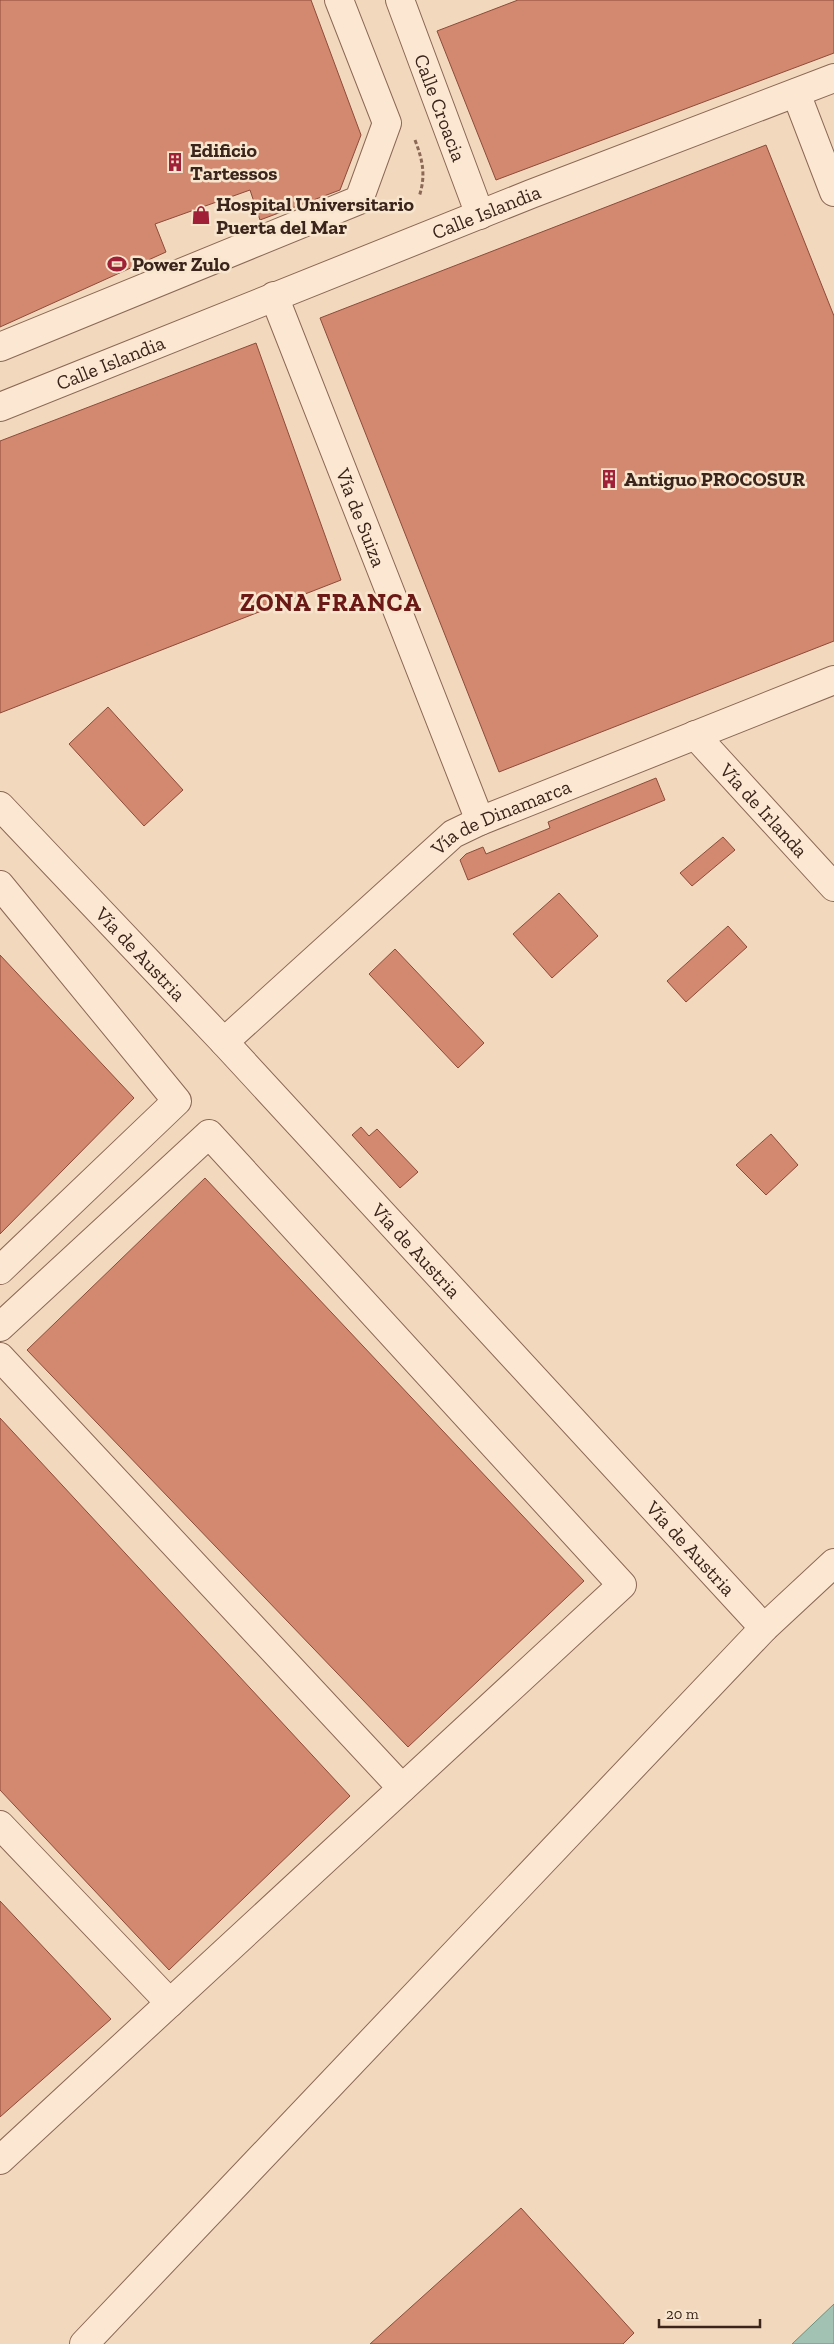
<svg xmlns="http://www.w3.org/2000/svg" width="834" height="2344" viewBox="0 0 834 2344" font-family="'Zilla Slab',serif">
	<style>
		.water { fill: #a2c3b3; stroke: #689180 }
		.building { fill: #d38870; stroke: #8d4b39 }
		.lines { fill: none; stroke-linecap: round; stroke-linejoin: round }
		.minor-casing { stroke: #8c6855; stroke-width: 30 }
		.path { stroke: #8c6855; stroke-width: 3; stroke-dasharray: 4 2.5; stroke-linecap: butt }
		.minor { stroke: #fce8d2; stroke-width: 28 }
		.labels { text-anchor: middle; stroke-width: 5; stroke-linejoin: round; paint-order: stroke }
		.street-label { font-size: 20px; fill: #3a241b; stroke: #f8e5ce }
		.poi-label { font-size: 20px; font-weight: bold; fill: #3a241b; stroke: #f8e5ce; text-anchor: start }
		.district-label { font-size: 25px; font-weight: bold; letter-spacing: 1px; fill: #6a1917; stroke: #f8e5ce }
	</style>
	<rect width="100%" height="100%" fill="#f2d9be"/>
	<path class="water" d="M834,2304v40h-42z"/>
	<path class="building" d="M0,0h311l50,135 -21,55 -80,30 -10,-30 -95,34 11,28 -166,75z
		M518,0h316v53l-338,127 -59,-149z
		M766,145l68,171v325l-335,131 -179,-454z
		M256,343l85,237 -341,133v-272z
		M108,707l75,83 -39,36 -75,-82z
		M656,778l9,22 -197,80 -8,-20 6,-6 17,-7 3,7 64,-26 -2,-6z
		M723,837l12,13 -43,36 -12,-13z
		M559,893l39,43 -46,42 -39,-44z
		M728,926l19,21 -61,55 -19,-21z
		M395,949l89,94 -26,25 -89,-94z
		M0,955l134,143 -134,136z
		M361,1127l8,9 8,-7 41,43 -18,16 -48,-53z
		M771,1134l27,31 -32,30 -30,-30z
		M205,1178l379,403 -176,166 -381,-397z
		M0,1418l350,378 -181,174 -169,-180z
		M0,1901l111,118 -111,98z
		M521,2208l113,125 -11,11h-253z"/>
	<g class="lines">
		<g class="minor-casing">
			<g id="minor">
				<path id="s1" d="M400,0l80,215"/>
				<path d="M796,93l38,99"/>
				<path id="s2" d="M274,296l206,525"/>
				<path d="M0,347l359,-147 28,-77 -48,-123"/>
				<path id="s3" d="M0,407l531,-213 303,-116"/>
				<path id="s4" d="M695,735l139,152"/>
				<path id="s5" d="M0,806l224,236 540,586 70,-65"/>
				<path d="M0,885l177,216 -177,169"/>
				<path id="s6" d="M224,1042l229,-208 27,-13 354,-141"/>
				<path d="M0,1327l209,-193 413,451 -622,575"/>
				<path d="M0,1357l402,431"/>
				<path d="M0,1825l170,178"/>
				<path d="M84,2344l680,-716"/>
			</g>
		</g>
		<path class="path" d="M415,140c8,21 11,36 4,57"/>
		<use href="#minor" class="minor"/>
	</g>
	<defs>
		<g id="building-bare" transform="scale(1.5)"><path d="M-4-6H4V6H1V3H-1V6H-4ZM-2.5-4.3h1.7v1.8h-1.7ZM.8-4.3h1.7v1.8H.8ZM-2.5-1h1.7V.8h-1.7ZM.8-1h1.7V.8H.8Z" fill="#a02037" stroke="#f8e5ce" stroke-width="2.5" paint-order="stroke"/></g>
		<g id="shop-bare" transform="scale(1.5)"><path d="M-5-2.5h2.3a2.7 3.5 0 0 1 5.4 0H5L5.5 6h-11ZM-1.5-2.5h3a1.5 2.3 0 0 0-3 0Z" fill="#a02037" stroke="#f8e5ce" stroke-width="2.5" paint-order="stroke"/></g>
		<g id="stadium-bare" transform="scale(1.5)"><path d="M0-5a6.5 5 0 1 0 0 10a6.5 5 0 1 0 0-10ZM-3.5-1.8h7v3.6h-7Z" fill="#a02037" stroke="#f8e5ce" stroke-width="2.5" paint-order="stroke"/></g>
	</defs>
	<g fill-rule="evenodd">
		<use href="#building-bare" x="175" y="162"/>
		<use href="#shop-bare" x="201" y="215"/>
		<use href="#stadium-bare" x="117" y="264"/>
		<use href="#building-bare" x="609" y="479"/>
	</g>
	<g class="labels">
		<g class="street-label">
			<text dy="7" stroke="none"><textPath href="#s1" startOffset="115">Calle Croacia</textPath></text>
			<text dy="7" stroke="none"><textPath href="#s3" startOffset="524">Calle Islandia</textPath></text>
			<text dy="7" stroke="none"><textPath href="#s3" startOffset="119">Calle Islandia</textPath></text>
			<text dy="7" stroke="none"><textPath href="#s2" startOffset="238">Vía de Suiza</textPath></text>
			<text dy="7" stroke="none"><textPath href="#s4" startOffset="102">Vía de Irlanda</textPath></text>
			<text dy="7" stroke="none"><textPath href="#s6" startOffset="360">Vía de Dinamarca</textPath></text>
			<text dy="7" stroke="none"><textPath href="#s5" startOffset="204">Vía de Austria</textPath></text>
			<text dy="7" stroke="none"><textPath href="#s5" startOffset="609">Vía de Austria</textPath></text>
			<text dy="7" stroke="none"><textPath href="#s5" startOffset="1014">Vía de Austria</textPath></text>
		</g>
		<g class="poi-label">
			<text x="190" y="157">Edificio<tspan x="190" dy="23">Tartessos</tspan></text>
			<text x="216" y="211">Hospital Universitario<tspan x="216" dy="23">Puerta del Mar</tspan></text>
			<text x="132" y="271">Power Zulo</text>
			<text x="624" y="486">Antiguo PROCOSUR</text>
		</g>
		<g class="district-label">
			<text x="331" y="611">ZONA FRANCA</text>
		</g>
	</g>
	<path d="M659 2319v8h101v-8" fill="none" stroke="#3a241b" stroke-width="2.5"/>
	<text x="666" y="2319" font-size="15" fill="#3a241b" stroke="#f8e5ce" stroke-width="4" paint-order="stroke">20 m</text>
</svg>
